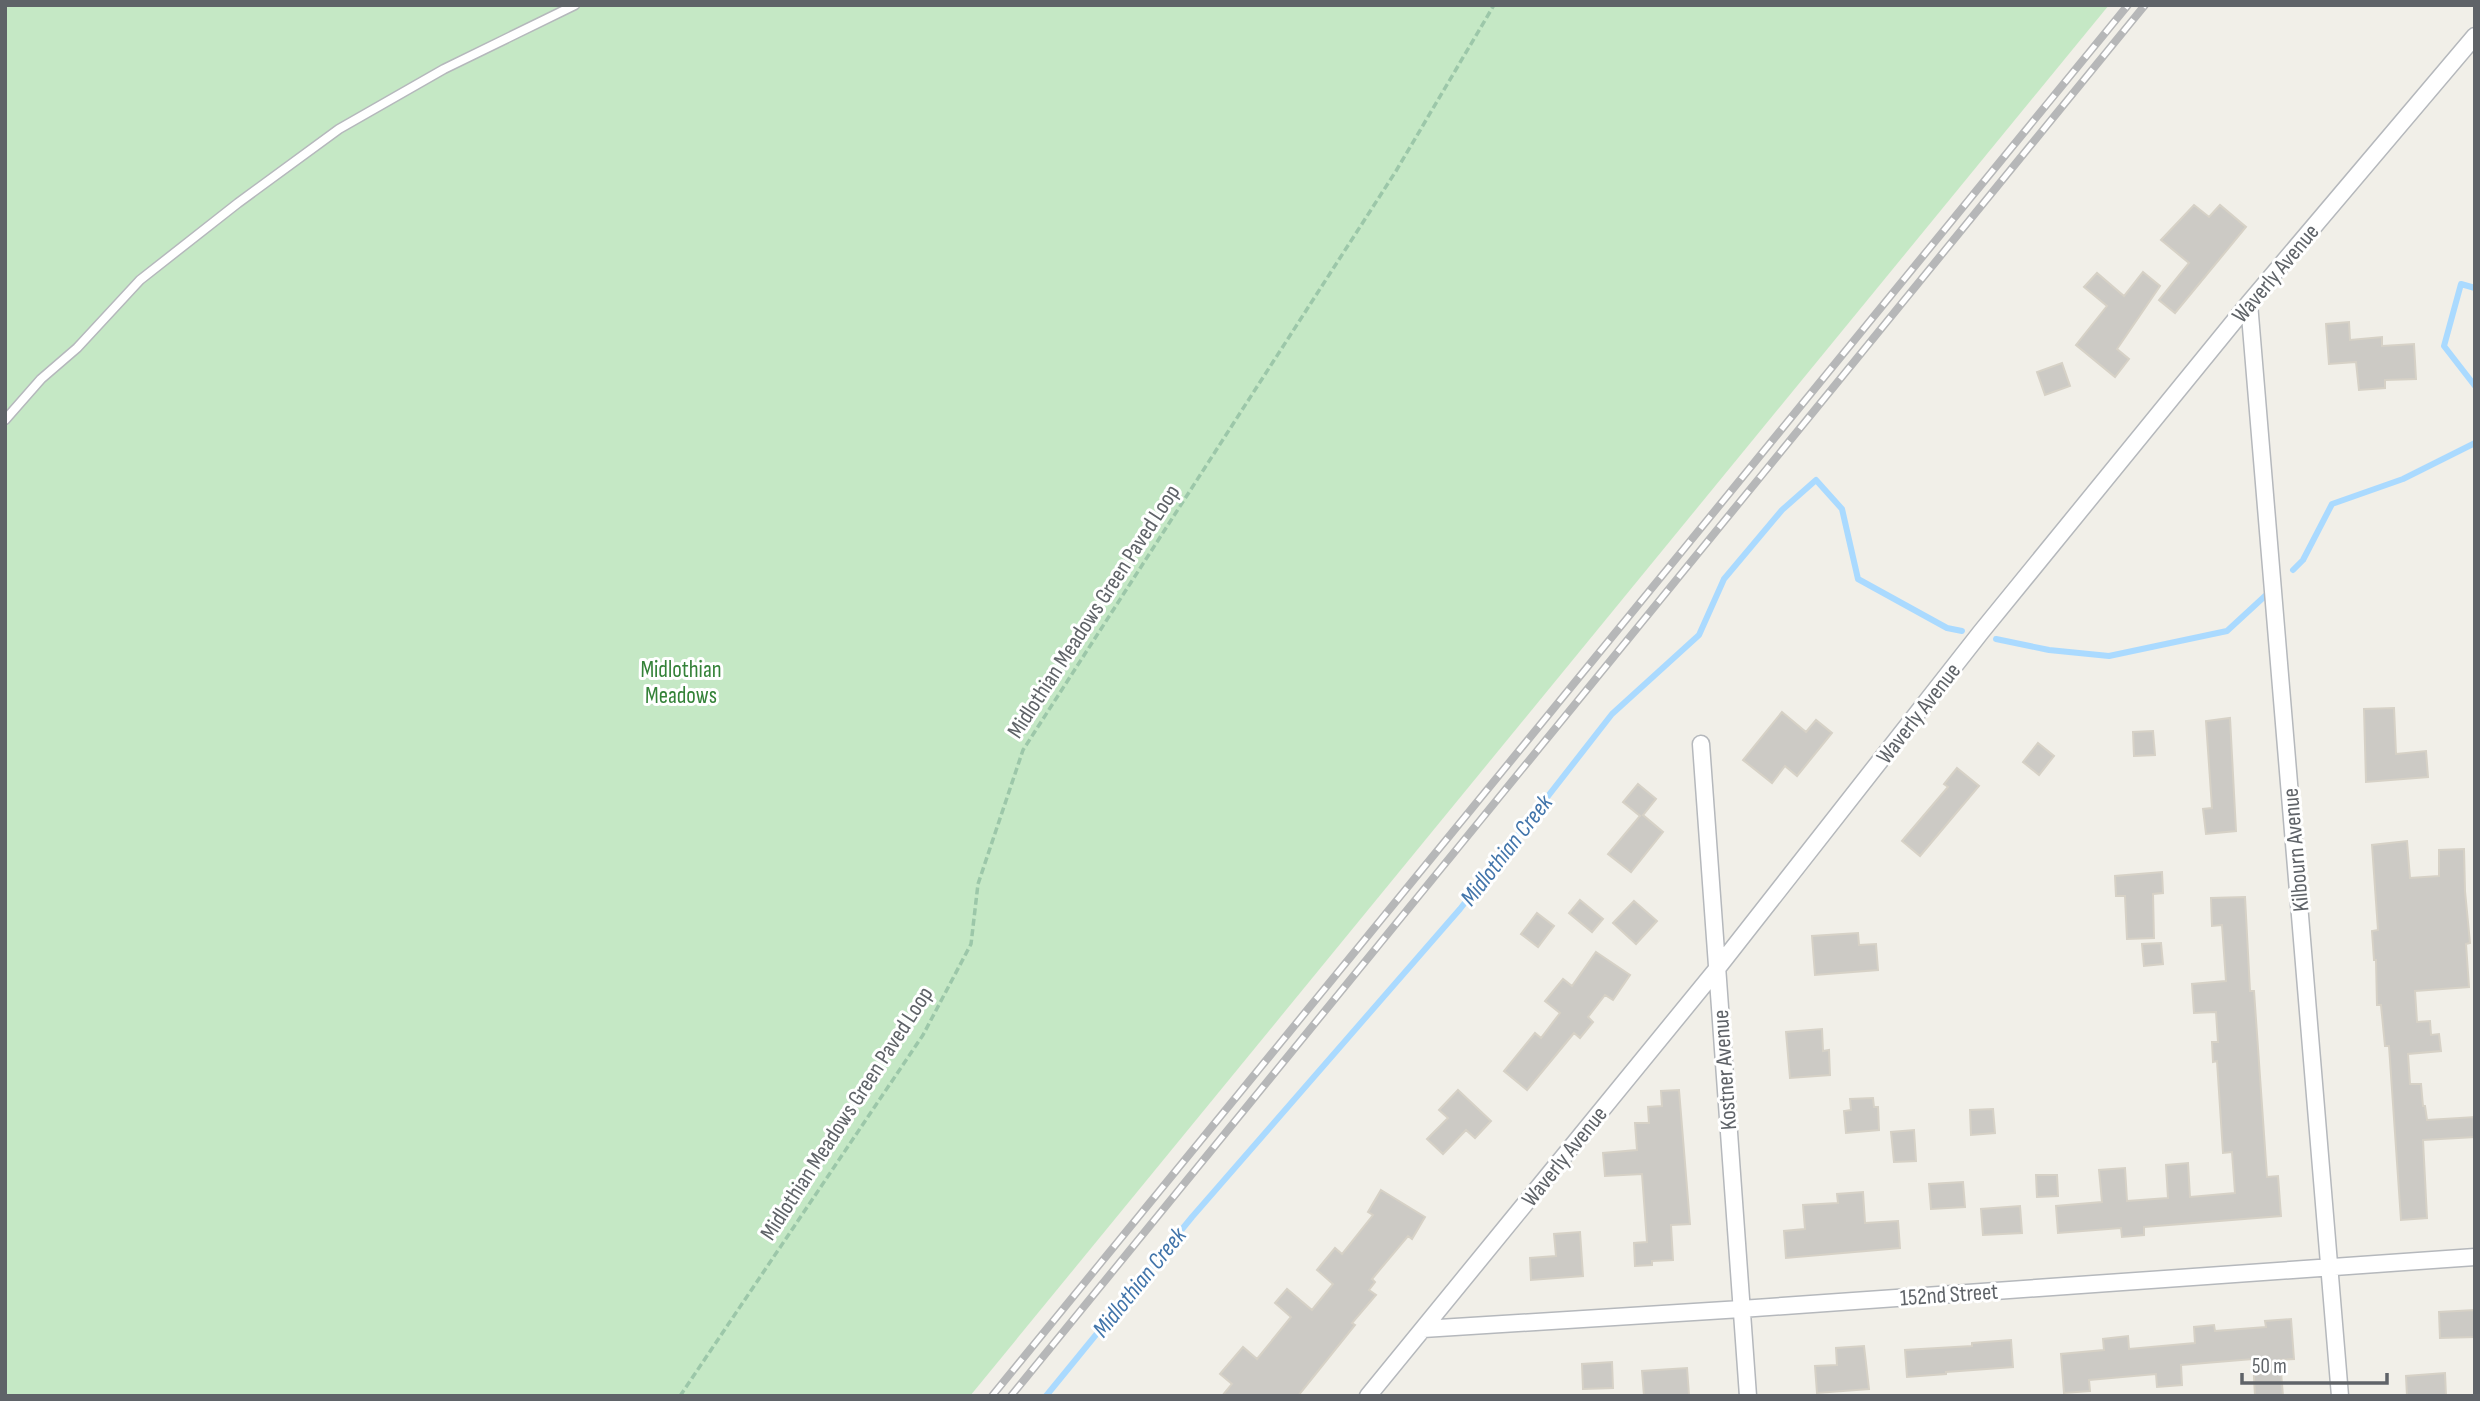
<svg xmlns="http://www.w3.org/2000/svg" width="2480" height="1401" viewBox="0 0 2480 1401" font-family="'Sofia Sans Condensed',sans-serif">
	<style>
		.green { fill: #c5e8c5 }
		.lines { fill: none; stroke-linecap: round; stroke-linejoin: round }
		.stream { stroke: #aadaff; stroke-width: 6 }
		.building { fill: #cccac5; stroke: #d6d1c6; stroke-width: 2 }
		.service-casing { stroke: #b5b8bc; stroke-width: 11 }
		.minor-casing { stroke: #b5b8bc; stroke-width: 19 }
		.path { stroke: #9cc7a9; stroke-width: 3.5; stroke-dasharray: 7 3.5; stroke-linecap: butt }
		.service { stroke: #fff; stroke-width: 8 }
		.minor { stroke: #fff; stroke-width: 16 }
		.rail-casing { stroke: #b6b7b8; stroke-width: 8 }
		.rail { stroke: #fff; stroke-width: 5; stroke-dasharray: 16; stroke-linecap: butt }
		.labels { text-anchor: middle; stroke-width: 6; stroke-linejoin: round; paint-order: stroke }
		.street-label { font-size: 23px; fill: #5f6368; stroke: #fff }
		.park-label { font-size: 23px; fill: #348238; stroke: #fff }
		.water-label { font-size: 24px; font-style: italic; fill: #4174aa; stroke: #fff }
	</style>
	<rect width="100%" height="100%" fill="#f1efe8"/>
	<path class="green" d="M5,5h2104l-1139,1391h-965z"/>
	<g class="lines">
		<path class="stream" d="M2475,288l-14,-4 -17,62 31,40
			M2293,570l10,-10 29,-56 71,-25 72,-36
			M1996,639l53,11 60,6 118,-25 38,-35
			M1046,1396l146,-179 268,-308 152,-195 87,-79 25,-56 58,-69 34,-30 26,29 16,70 89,49 15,3"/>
	</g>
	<path class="building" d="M2194,205l15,12 11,-12 26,22 -71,86 -16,-13 30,-37 -28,-23z
		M2143,272l17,14 -43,63 12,10 -14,18 -39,-32 31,-39 -23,-19 13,-14 27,23z
		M2349,322l1,18 32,-3v9l32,-2 2,35 -31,1v8l-26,2 -3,-28 -27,2 -3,-40z
		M2062,363l8,23 -25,9 -8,-23z
		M2394,708l2,46 30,-3 2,26 -62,5 -2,-73z
		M1782,712l24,20 10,-12 16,13 -35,43 -12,-10 -13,17 -29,-23z
		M2230,718l6,113 -30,3 -3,-25 9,-1 -6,-87z
		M2153,731l2,24 -21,1 -1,-24z
		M2038,743l16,13 -15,19 -16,-13z
		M1957,768l22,18 -59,70 -18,-15 46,-54 -4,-3z
		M1638,784l18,15 -13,16 20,17 -32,40 -23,-18 32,-38 -17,-14z
		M2407,841l3,37 29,-2v-26l25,-1 1,42 5,52 -4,1 3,43 -54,4 2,31 13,-1 1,14 8,-1 2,17 -33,3 2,30h11l2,22h2l2,14 48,-3v20l-52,3 4,78 -26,2 -12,-174h-4l-4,-41h-4l-1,-45h-2l-2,-29 6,-1 -6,-85z
		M2162,872l1,21 -10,1 1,44 -27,1 -2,-43h-9l-1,-20z
		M2245,897l5,94h4l13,186 11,-1 3,40 -137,11v8l-22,2 -1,-9 -63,5 -2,-27 46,-4 -3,-32 26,-2 2,33 41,-3 -2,-33 22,-2 2,34 45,-4 -3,-41 -9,1 -6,-92 -4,1 -1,-20h6l-2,-30 -22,1 -2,-29 34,-3 -4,-56 -10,1 -1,-28z
		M1580,900l23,19 -11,13 -23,-19z
		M1634,901l23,20 -21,23 -23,-21z
		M1537,913l17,13 -16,21 -17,-13z
		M1858,933l1,12 17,-1 2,26 -63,5 -3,-39z
		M2161,943l2,21 -19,2 -2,-22z
		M1596,952l34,23 -17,25 -8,-5 -17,22 5,5 -13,16 -6,-5 -47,57 -23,-19 31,-38 6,5 19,-25 -15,-12 18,-22 9,7z
		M1822,1029l1,22 6,-1 1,25 -40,3 -4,-46z
		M1458,1090l33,31 -16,17 -9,-8 -23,24 -16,-15 21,-21 -9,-8z
		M1679,1090l11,134 -19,1 2,35 -21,1v4l-17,1 -1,-23 13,-1 -5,-68 -37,2 -2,-23 34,-3 -2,-27h14l-1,-16 14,-1 -1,-15z
		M1873,1098l1,9h4l1,23 -33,3 -2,-22 7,-1 -1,-11z
		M1993,1109l2,24 -24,2 -1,-25z
		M1914,1130l2,31 -22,1 -3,-30z
		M2036,1175h21l1,21 -21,1z
		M1963,1182l2,25 -34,2 -2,-25z
		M1381,1190l44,27 -13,22 -4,-3 -36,43 3,3 -6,8 7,5 -24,28 3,2 -57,71h-76l10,-12 -12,-10 23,-27 14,12 34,-42 -16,-14 12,-14 25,21 21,-26 -16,-14 18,-22 7,6 31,-39 -5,-3z
		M1863,1192l2,31 33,-2 2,27 -114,10 -2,-27 21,-2 -2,-24 35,-2 -1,-9z
		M2020,1206l2,27 -39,2 -2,-26z
		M1580,1232l3,44 -52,4 -1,-22 26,-2 -2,-22z
		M2475,1310v27l-35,1 -1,-26z
		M2291,1319l3,40 -14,1 3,36h-28l-2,-37 -72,6 1,20 -25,2 -1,-13 -67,6 1,11 -26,2 -3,-39 43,-4 -1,-11 25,-3 1,13 66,-6 -1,-16 20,-2 1,6 51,-4 -1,-6z
		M2011,1340l2,27 -67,5v2l-39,3 -2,-27 67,-4v-3z
		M1864,1346l5,43 -52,4 -2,-27 22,-1 -1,-17z
		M1612,1362l1,26 -30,1 -1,-25z
		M1687,1368l2,27 -45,1 -2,-25z
		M2445,1373l1,23h-39l-1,-20z"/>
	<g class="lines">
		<g class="service-casing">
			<path id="service" d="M5,420l36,-41 36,-31 63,-68 98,-77 101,-74 105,-60 131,-64"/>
		</g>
		<g class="minor-casing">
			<path id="minor" d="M2249,303l91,1093
				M1701,744l47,652
				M1423,1329l318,-20 734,-52
				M1368,1396l348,-426 265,-338 268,-329 226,-267"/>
		</g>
		<path class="path" d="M680,1396l243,-361 48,-91 7,-60 45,-134 373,-579 98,-166"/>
		<use href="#service" class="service"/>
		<use href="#minor" class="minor"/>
		<g class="rail-casing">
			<path id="rail" d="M992,1396l1136,-1391
				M1011,1396l1134,-1391"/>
		</g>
		<use href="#rail" class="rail"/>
	</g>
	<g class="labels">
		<g class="street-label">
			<text transform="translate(2275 273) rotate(-50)" y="8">Waverly Avenue</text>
			<text transform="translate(1093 611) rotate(-57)" y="8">Midlothian Meadows Green Paved Loop</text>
			<text transform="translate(1918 713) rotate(-52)" y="8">Waverly Avenue</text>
			<text transform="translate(2295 850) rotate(-95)" y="8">Kilbourn Avenue</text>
			<text transform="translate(1724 1070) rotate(-94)" y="8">Kostner Avenue</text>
			<text transform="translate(846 1113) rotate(-57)" y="8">Midlothian Meadows Green Paved Loop</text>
			<text transform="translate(1564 1156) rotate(-51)" y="8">Waverly Avenue</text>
			<text transform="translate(1949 1294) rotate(-4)" y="8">152nd Street</text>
		</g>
		<g class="park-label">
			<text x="681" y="677">Midlothian<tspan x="681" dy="26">Meadows</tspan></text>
		</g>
		<g class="water-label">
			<text transform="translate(1506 850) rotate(-52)" y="8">Midlothian Creek</text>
			<text transform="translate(1139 1282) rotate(-51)" y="8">Midlothian Creek</text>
		</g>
	</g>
	<rect width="2480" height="1401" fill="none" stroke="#5f6368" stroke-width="14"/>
	<path d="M2242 1373v10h145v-10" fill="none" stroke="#5f6368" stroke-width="3.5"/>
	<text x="2252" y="1373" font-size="21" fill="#5f6368" stroke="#ffffff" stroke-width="5" paint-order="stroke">50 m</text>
</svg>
